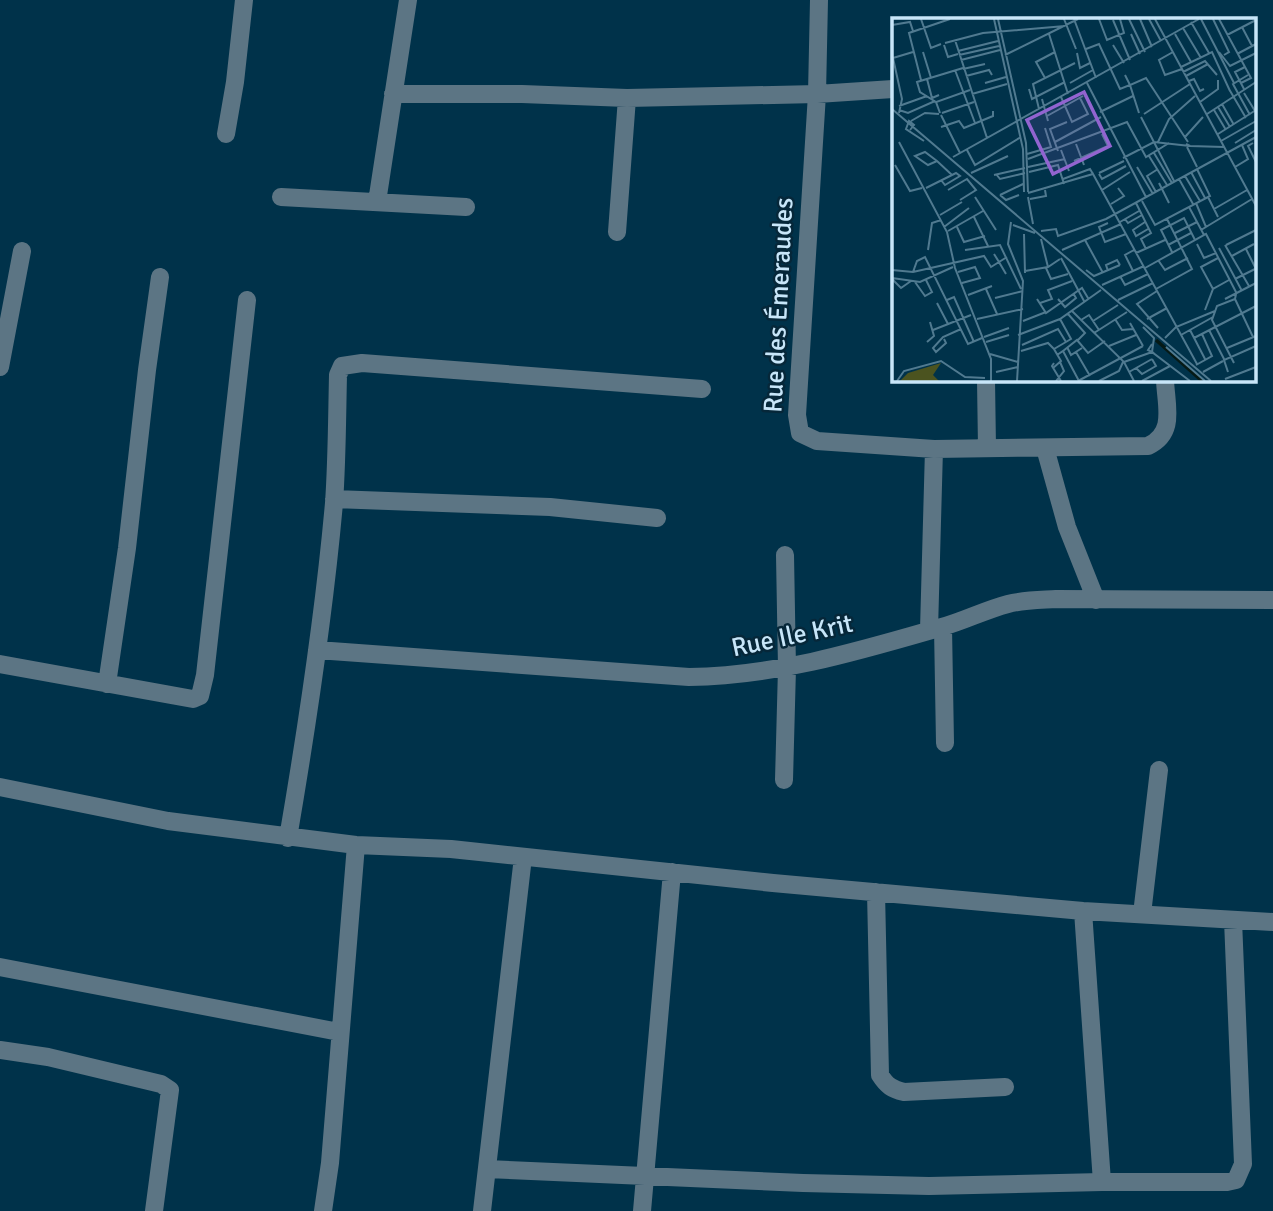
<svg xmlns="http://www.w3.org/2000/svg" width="1273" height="1211" viewBox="0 0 1273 1211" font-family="Signika,sans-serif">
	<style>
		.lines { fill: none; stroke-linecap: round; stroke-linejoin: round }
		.minor { stroke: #5c7584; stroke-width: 18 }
		.labels { text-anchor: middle; stroke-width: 5; stroke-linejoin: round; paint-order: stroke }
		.street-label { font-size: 26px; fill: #c8e6f9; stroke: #062739 }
		.inset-river { fill: none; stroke: #061a16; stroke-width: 3.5 }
		.inset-road { fill: none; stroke: #507a90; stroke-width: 2 }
		.view { fill: #9264d0; fill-opacity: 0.15; stroke: #9264d0; stroke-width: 3.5 }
		.inset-edge { fill: none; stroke: #c8e6f9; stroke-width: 3.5 }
	</style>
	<rect width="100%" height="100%" fill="#00324a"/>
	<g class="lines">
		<path class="minor" d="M819,0l-2,94 -20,321 3,18 17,8 117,8 214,-3c28,-13 18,-40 17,-66
			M393,94h129l105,4 190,-4 76,-5
			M226,134l9,-52 9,-82
			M281,197l185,10
			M377,202l31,-202
			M617,232l10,-134
			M0,367l22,-116
			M986,380l1,68
			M1045,448l22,79 29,73
			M334,499l216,8 107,11
			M943,627l2,116
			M929,630l5,-181
			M317,650l372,27c87,-1 170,-26 253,-50 22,-6 43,-17 66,-23 15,-4 32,-4 48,-5l217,1
			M0,664l193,35 7,-3 5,-21 42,-375
			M107,684l20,-136 20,-178 13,-93
			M784,780l3,-112 -2,-113
			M0,787l168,34 188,24 95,4 322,34 310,28 190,11
			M288,838c19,-111 36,-223 46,-335 3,-42 3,-86 4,-128l4,-9 20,-3 340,26
			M876,892l4,183c7,11 12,14 24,17l101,-5
			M1083,911l19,271
			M1142,914l17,-144
			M0,967l339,65
			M0,1050l48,7 113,27 9,6 -16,121
			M487,1169l316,14 126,3 173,-4h125l9,-2 7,-16 -10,-244
			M323,1211l7,-48 26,-318
			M482,1211l41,-354
			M642,1211l30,-339"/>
	</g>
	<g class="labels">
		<g class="street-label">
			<text transform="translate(778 305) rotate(-87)" y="9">Rue des Émeraudes</text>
			<text transform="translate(792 635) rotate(-12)" y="9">Rue Ile Krit</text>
		</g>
	</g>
	<g transform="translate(892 18)">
		<rect width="364" height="364" fill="#00324a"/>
		<path d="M49,345l-8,12 6,6h-39l8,-8z" fill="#4b531f"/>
		<path class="inset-river" d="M264,322l46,41"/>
		<path class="inset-road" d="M29,1l10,29 10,-4M102,1l29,130 1,43M106,1l28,124 2,49M172,1l12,30M182,1l22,59M207,1l8,21 17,-7 -4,-14M237,1l16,33M248,1l12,28M257,1l12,22M263,1l101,187M309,1l33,64M321,1l16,33 -5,3M327,1l32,59 -10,5M221,2l17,40M299,4l18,31M0,7l18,-3 3,9M350,9l10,19M291,10l18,30M157,16l19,60M239,16l9,20M283,16l16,28M335,17l29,-15M63,22l32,98M53,25l38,-10 82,-7M52,27l4,12 10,-3M221,27l11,18M194,31l13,-5 21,45 10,-4 -5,-10M66,33l40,-10M31,34l8,26M281,34l-14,8 6,15 17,-6M327,34l11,14 26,-13M185,35l3,15 10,-5M345,36l19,-10M67,37l40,-9M113,37l73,-36M69,42l39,-10M289,49l31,-15 18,39M71,51l22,-5M63,52l20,53M291,54l22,-11 12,14M356,57l-15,9 17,31M74,58l23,-6 3,5M294,58l22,-12M153,60l-9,-16 19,-10M35,61l5,19 7,-3M29,62l-12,-47 41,-14M297,63l5,-2 6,12 4,-2M93,65l21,-6M178,65l23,-13M195,65l59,114M137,71l3,10 33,-17M337,71l17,29M352,71l-9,-17 10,-5M352,75l11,18M80,76l35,-10M169,79l11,25 16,-8 -8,-16M150,81l6,22M44,84l-16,-10 -3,-10 46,-14M308,84l18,-13v-9M330,86l12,21M7,88l28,-10M326,89l12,20M0,91l319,272M147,91l-6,-25 42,-21M7,92l9,3 27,-12M322,92l12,20M208,94l33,-16M7,95l3,-14 -9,-41 20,-6M48,95l-4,-11 34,-12M50,95l32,-11M247,95l-9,-28 16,-7 42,64M252,96l46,-30M315,96l49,-32M49,97l19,38M155,98l36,-20M249,99l33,64M19,103l14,-8 14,1M49,109l18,-6 5,7 29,-12v-5M18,112l4,-5 -5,-4 -3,8 18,12M326,116l38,-24M293,119l18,-20M329,123l35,-20M7,124l48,90 8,36 36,91v22M163,124l46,-25M266,124l11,-23 26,-23M343,125l21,-13M361,125l-5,3 8,16M184,126l8,21M298,128l34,1M295,129l10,20M75,132l8,15 46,-28M169,132l8,21M166,133l-8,-22 17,-7M262,135l18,30M135,136l24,-7 -6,-19M257,138l18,29M61,139l246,-138M231,140l31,-16 36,4 -4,-2M136,141l99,-37 19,35 23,-14M45,143l-9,4 -13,-9 10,-4 12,9 15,14M182,143l34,-15 -6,-12M3,147l15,26 12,-3M136,149l37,-8M245,149l16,27M343,149l13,-8 -6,-14M137,154l29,-7 6,19M299,154l14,26M79,155l37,-17M207,155l25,-12M104,156l4,5 25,-6M207,156l3,5 24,-13M102,157l31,-7M293,158l15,25M171,161l27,-10 3,5M287,161l14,25M267,165l10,20M34,170l30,-15 4,3 -15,9 -4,-5M56,172l19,-11 9,11 -16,10M210,172l28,-18M264,174l-9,-16 11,-7M136,175l65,-19 104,190M108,177l23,-11M108,177l6,5 13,-5M83,179l21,33M136,179l5,27M316,179l10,20M138,181l16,-3 -1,-6M250,183l13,24 55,-29 -13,-27M244,185l15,30 -10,6 5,10M304,185l10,24M219,186l13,-8 -6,-8M297,189l15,28M322,191l33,-19M48,197l22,-13M82,199l14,29M233,201l3,4 14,-8M119,204l-3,22 15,37 -6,100M228,204l19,-11M253,204l-12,8 3,6 12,-7M216,205l-9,4 6,15 21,-8M121,207l22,8M52,209l25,-19M65,209l7,15 21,-6M309,212l51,-31M56,213l35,-20M149,213l15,-2 2,7 48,-17 150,-82M283,215l22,-11M132,216l1,39M149,221l7,28M193,222l18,33M305,226l7,14 12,-5M276,227l23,-12M333,227l24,41M334,227l30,-15M327,230l23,43M354,231l10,20M36,232l4,-27 9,-3M73,232l35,-5 21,44M170,232l59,-26M280,234l-11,-22 23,-12 11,22M244,235l29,-13M340,238l22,-12M169,240l23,43M266,242l7,10 23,-12M154,250l5,11 17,-5M253,250l61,-34 31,60M0,252l21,2 71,-16 7,11 8,-5 -5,-8M194,252l8,6 26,-11M133,253l23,-4 12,-8M216,253l-2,-6 11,-5 3,5M241,253l-8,-16 9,-5M21,254l4,-11 8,-4 43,87 14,-6M66,254l17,-5 5,11 -18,5M114,256l-7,-12 8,-5M228,258l5,9 23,-11M0,260l28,4 33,-15M0,261l9,9 10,-7M343,261l20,-10M23,264l10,14 7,-4 -6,-12M210,267l42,-19M94,271l11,25M264,271l36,-20 -25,-50M321,271l-12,-22 17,-9M265,273l-20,13 21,24M76,277l24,-9M103,280l28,-7M145,281l9,14 36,-25 6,10M166,281l7,8 11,-9 -3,-5M333,281l31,-16M343,281l18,38M55,282l7,-3 20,45M226,282l35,-17M45,285l11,21M148,285l12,-4 -4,-9 24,-9M313,292l8,-21 16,-9M180,293l52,51 10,19M176,296l17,19 -8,8M85,301l46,-10M223,301l7,11 11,-1M255,301l20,-11M189,302l8,-5 10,15M131,303l23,-9M201,303l25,-16M238,305l13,23M251,309l11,11 -2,14 38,29M41,312l38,-15M298,312l15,29M317,312l15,29M202,315l33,-21M126,317l42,-16 41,-29M289,317l32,-18M92,319l25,-9M273,320l11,-11 39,-16M302,320l62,-32M52,321l2,4 -10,9 -3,-4 10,-11 18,-8M35,324l7,-6 -4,-14M94,324l23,-7M130,327l36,-16 8,13M217,328l27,-11M175,329l4,8 11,-7M274,329l39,34M335,330l29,-12M129,333l27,-8 6,6M171,333l14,-11 11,13 17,-12M184,334l14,24M98,336l28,8M165,337l6,-4 16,30M232,344l28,-10 -4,-2 4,-6M162,345l-2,3 9,15M342,345l-22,-43 5,-14 18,-7 1,-5M304,347l16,-9 -10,-22M161,350l8,-7 -7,-12 17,-10 -11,-20M244,350l6,6 14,-8 -4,-7M104,354l22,-5M237,354l23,-13M311,354l20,-11M336,354l-4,-12 32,-14M333,361l31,-12M5,363l7,-10 37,-10 24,16 20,1M164,363l8,-10 -4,-9M186,363l65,-35M207,363l20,-10 4,-9M250,363l28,-15"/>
		<path class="view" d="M192,74l26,54 -57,28 -26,-54z"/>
		<rect width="364" height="364" class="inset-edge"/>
	</g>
</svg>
